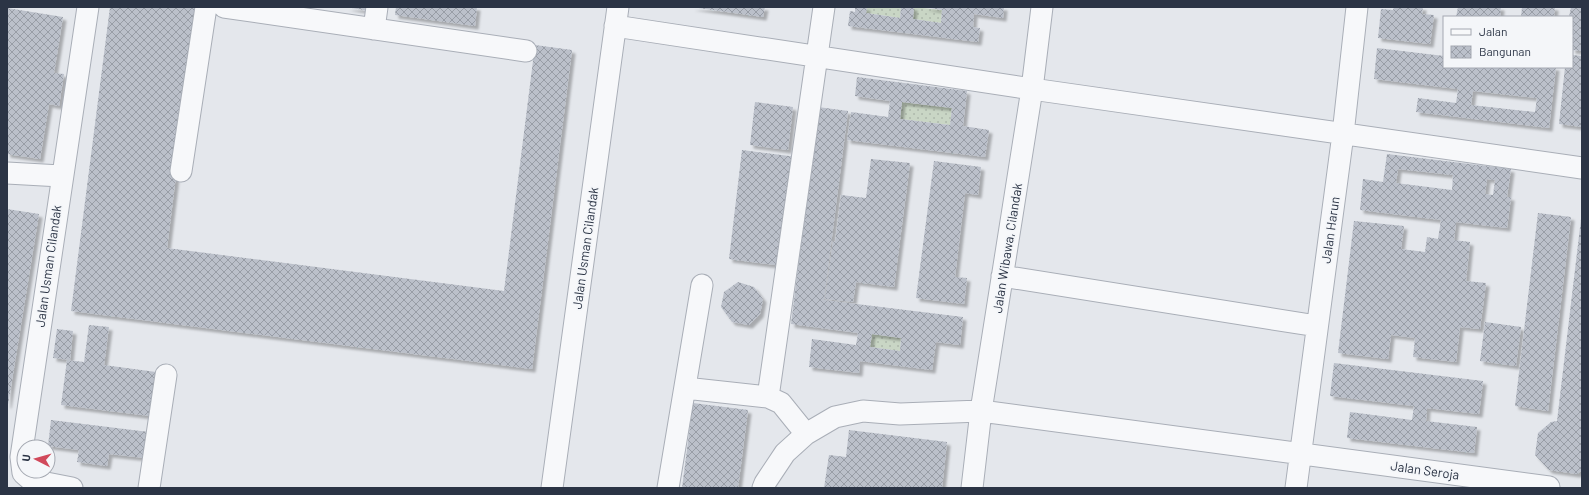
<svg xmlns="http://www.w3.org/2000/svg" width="1589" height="495" viewBox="0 0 1589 495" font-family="Barlow,sans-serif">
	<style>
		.park { fill: url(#park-dots) }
		.building { fill: url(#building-cross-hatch); fill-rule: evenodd; filter: url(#shadow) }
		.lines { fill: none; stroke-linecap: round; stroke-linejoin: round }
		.minor-casing { stroke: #a9aeb7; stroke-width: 23 }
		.minor { stroke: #f7f8fa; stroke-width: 21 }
		.labels { text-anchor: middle; stroke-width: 3.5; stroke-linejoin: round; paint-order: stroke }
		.street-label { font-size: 13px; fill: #2b3445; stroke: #f4f6f9 }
	</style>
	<defs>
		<pattern id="park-dots" width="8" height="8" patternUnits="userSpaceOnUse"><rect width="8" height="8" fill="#c9d6c5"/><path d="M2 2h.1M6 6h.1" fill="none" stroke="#adb8ab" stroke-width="1.8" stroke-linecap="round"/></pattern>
		<pattern id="building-cross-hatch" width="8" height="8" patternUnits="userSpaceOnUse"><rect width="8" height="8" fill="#bbc0ca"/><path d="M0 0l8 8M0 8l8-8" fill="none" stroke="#989da6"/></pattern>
		<filter id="shadow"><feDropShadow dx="3.5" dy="3.5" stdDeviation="1" flood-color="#0004"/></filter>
	</defs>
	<rect width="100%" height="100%" fill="#e4e7ec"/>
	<path class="park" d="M867,7h34l-1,11 -34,-5z
		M914,7l28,3 -1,13 -28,-4z
		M902,102l50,6 -2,17 -50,-6z
		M872,334l29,4 -1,13 -30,-4z"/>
	<path class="building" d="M110,7h87l-30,241 337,43 31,-246 37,5 -40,319 -461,-58z
		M346,7h24l-1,4z
		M396,7h81l-2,19 -80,-11z
		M691,7h74l-2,10z
		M855,7h12l-1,6 34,5 1,-11h13l-1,12 28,4 1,-13 -18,-3h80l-1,11 -29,-4 -1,13 7,1 -2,14 -130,-16 2,-15 5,1z
		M1394,7h29l-1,7 12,1 -4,29 -52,-6 3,-29 12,1z
		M1458,7h43l-1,10h-44z
		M1522,7h33l-1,10h-33z
		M1571,7h11v44l-10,-1v-33h-3z
		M7,8l56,9 -9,56 10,1 -5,32 -10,-2 -9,55 -33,-5z
		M1377,48l67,8v11h112l-7,61 -133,-16 2,-14 38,5 2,-14 -84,-10zM1473,91l64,7 -2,14 -64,-7z
		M1572,55l10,1v71l-23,-3 6,-57h7z
		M857,77l110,14 -4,35 26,4 -4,27 -138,-17 4,-28 37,5 2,-16 -35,-5zM902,102l50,6 -2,17 -50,-6z
		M755,102l38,5 -5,43 -38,-5z
		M818,107l30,4 -24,189 139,17 -3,28 -24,-3 -4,28 -72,-9 -1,12 -50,-6 3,-28 44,6 2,-12 -67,-9zM872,334l29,4 -1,13 -30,-4z
		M742,150l55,7 -14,109 -54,-7z
		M1387,154l124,15 -4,28h4l-4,31 -51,-6 -2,18 16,2 -4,39 20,2 -6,46 -20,-2 -4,35 -43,-5 2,-19 -24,-3 -3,24 -50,-6 16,-132 50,5 -3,23 24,3 2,-15 11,2 3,-19 -81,-10 3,-31 20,3zM1398,169l55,6 -1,15 -56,-7zM1487,179l8,1 -2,15 -8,-1z
		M871,159l39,4 -16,124 -38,-5 -3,20 -28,-3 8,-58 2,1 6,-47 25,3z
		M934,161l47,6 -3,28 -13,-2 -10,84 12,1 -3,26 -48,-6z
		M7,209l32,5 -31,191h-1z
		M1538,213l33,4 -23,194 -33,-5z
		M1581,219l1,251 -5,4 -28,-4 -14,-15 3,-22 13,-11 6,-1z
		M738,282l16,5 9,12 -3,15 -11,11 -17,-3 -11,-15 3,-15z
		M1485,322l36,5 -5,39 -36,-5z
		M89,325l20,2 -5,38 52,7 -6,44 -89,-11 6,-45 17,2z
		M57,329l16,2 -3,29 -17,-2z
		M1334,363l149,18 -4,33 -52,-6 -1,13 51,6 -3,26 -127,-15 3,-26 62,8 2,-14 -84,-10z
		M693,403l55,7 -10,78h-56z
		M51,420l98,12 -4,26 -36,-4 -2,12 -30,-4 2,-12 -31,-4z
		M849,430l98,12 -5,46h-118l5,-33 17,2z"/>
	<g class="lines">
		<g class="minor-casing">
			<path id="minor" d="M224,7l302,44
				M615,26l417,63 550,79
				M374,29l3,-22
				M181,171l25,-164
				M7,173l54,3
				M1002,276l315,50
				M685,388l83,9 13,6 25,31
				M768,397l56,-390
				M72,488l-41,-8 -8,-7 -2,-16 67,-450
				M149,488l17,-113
				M552,488l66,-481
				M668,488l34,-203
				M763,488l2,-5 20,-30 21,-19 29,-17 28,-6 37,3 81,-3 568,76
				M972,488l9,-77 51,-322 10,-82
				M1296,488l47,-354 14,-127"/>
		</g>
		<use href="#minor" class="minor"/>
	</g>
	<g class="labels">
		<g class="street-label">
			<text transform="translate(1330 230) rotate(-82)" y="5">Jalan Harun</text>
			<text transform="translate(585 248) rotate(-82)" y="5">Jalan Usman Cilandak</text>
			<text transform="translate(1007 248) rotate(-81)" y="5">Jalan Wibawa, Cilandak</text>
			<text transform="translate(48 266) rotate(-82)" y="5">Jalan Usman Cilandak</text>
			<text transform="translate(1425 470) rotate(8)" y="5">Jalan Seroja</text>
		</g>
	</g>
	<rect width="1589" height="495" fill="none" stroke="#2b3445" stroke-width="16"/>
	<rect x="1443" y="16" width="130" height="52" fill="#f4f6f9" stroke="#a4a8b1"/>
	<rect x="1451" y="29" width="20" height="6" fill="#f7f8fa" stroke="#a4a8b1"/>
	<text x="1479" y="36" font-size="12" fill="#2b3445">Jalan</text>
	<rect x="1451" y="46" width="20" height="12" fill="url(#building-cross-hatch)" stroke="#a4a8b1"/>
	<text x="1479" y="56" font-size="12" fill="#2b3445">Bangunan</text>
	<g transform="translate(36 459) rotate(276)"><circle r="19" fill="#f4f6f9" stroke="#a4a8b1"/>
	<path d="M0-3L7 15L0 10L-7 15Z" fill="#d1495b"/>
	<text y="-6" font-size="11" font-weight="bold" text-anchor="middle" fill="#2b3445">U</text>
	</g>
</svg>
